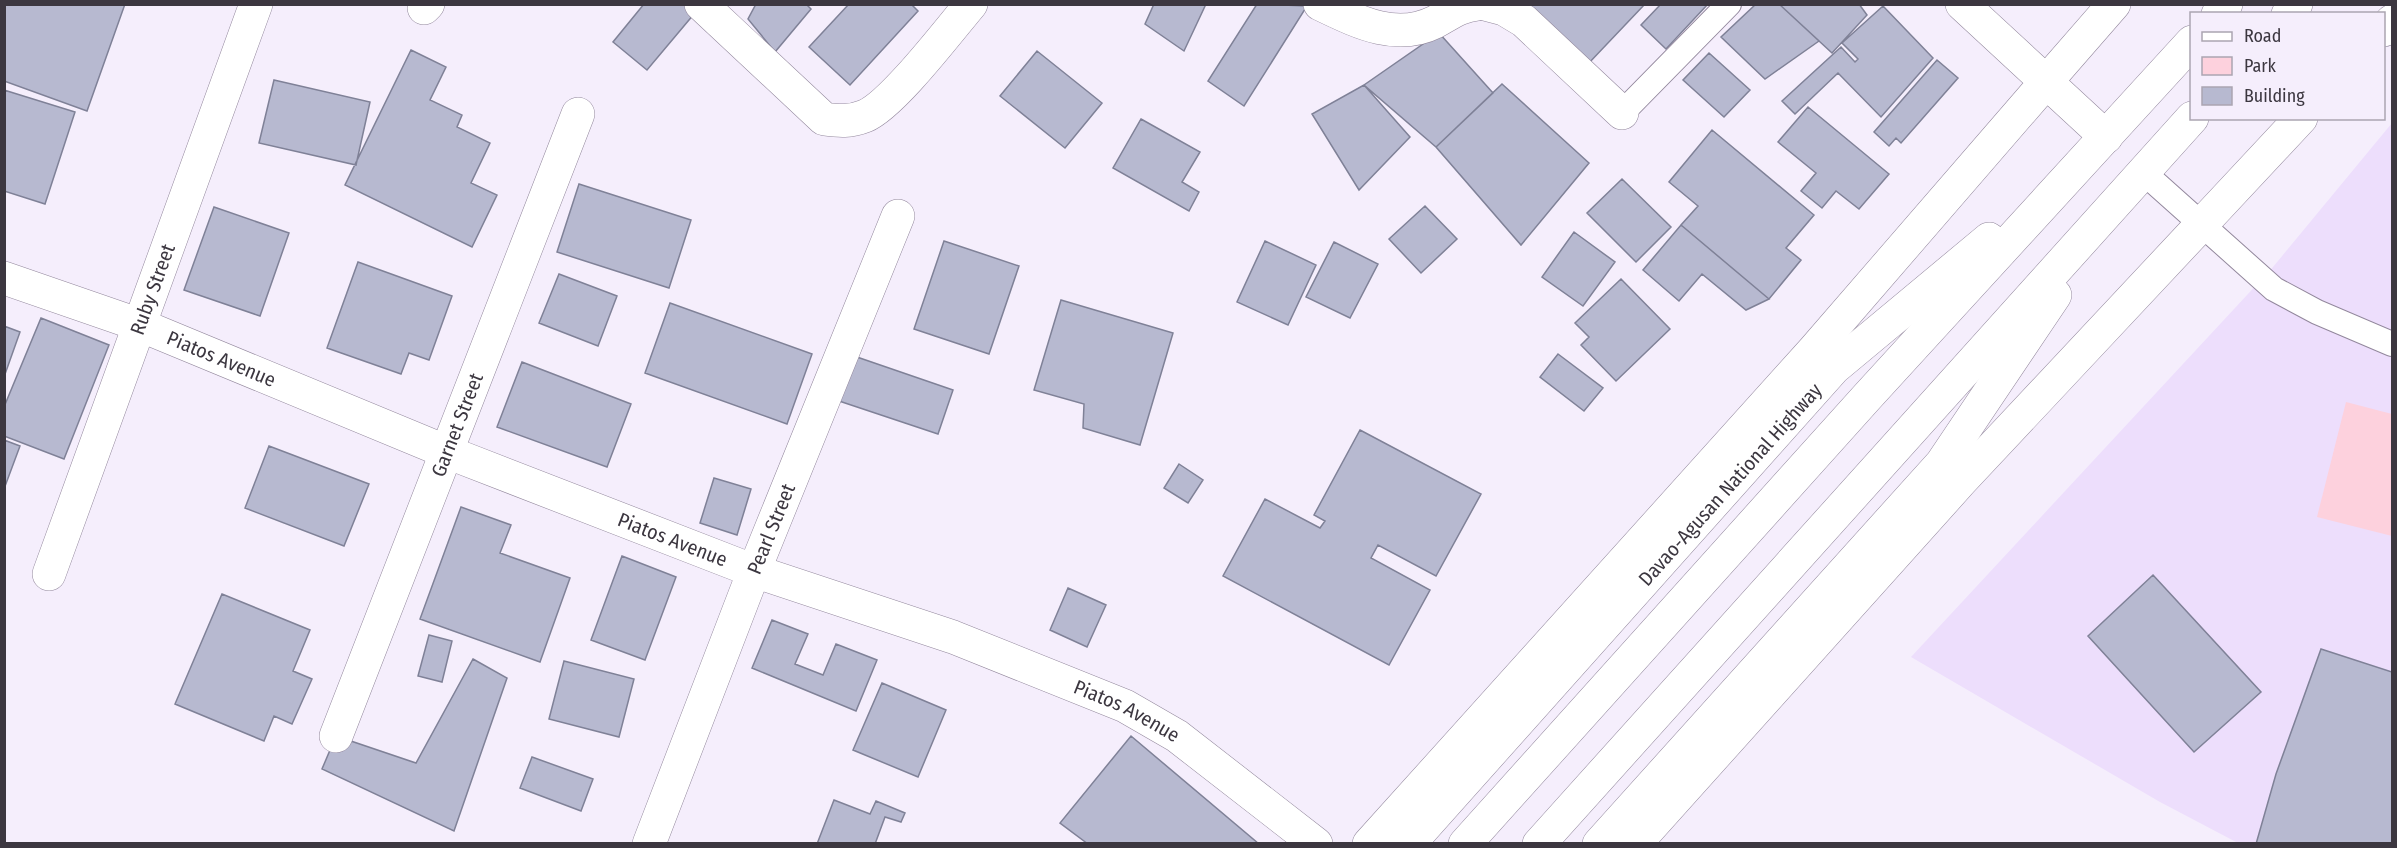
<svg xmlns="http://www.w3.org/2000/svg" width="2397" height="848" viewBox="0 0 2397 848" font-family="'Fira Sans Condensed',sans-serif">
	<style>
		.built { fill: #eddefc }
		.green { fill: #fdd1dd }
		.building { fill: #b7b9d0; stroke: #7f8197; stroke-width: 1.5 }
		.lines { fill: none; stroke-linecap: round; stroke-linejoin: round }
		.lane-casing { stroke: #93889d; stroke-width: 26 }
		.street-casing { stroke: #93889d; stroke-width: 34 }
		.secondary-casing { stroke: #93889d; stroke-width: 34 }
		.highway-casing { stroke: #93889d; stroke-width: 34 }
		.lane { stroke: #fff; stroke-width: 24 }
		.street { stroke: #fff; stroke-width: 33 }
		.secondary { stroke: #fff; stroke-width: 33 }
		.highway { stroke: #fff; stroke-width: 33 }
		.labels { text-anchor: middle; stroke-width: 6; stroke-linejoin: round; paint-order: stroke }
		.street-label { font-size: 20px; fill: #3c3740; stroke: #f5eefc }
	</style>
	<rect width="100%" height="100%" fill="#f5eefc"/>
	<path class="built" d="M2392,123v720h-154l-78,-41 -249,-145 362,-390z"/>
	<path class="green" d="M2346,402l46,12v122l-75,-19z"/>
	<path class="building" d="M4,4h121l-38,107 -83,-30z
		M644,4h39l11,10 -47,56 -34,-28z
		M756,4h50l5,5 -36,43 -27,-33z
		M849,4h62l7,7 -68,74 -41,-38z
		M1154,4h52l-22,47 -39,-27z
		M1257,4l50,2 -63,100 -36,-25z
		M1525,4h120l-57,60z
		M1661,4h47l-42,45 -25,-24z
		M1756,4h23l40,37 -54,38 -44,-42z
		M1779,4h80l8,11 -35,38z
		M1883,6l50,52 -52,59 -43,-44 -43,41 -13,-13 59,-54 14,15 3,-3 -16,-16z
		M1439,33l54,60 -57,54 -72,-62z
		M411,50l35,17 -16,33 32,15 -5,12 33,16 -19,40 26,12 -25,52 -127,-62z
		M1037,51l65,52 -37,45 -65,-52z
		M1709,53l41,37 -26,27 -41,-37z
		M1937,60l21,18 -57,65 -5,-5 -7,8 -15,-14z
		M274,80l96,22 -14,63 -97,-22z
		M1502,84l87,79 -68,82 -85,-98z
		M1364,85l46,52 -51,53 -47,-76z
		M4,90l71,22 -30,92 -41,-13z
		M1808,107l81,67 -30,35 -23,-18 -14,17 -21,-17 15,-18 -38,-31z
		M1141,119l59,33 -18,30 17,10 -10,19 -76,-43z
		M1712,130l102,85 -28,33 15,12 -32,39 -88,-74 17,-19 -29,-24z
		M1622,179l49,48 -35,35 -49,-49z
		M579,184l112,36 -22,68 -112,-36z
		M1425,206l32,33 -36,34 -32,-34z
		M214,207l75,26 -29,83 -76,-26z
		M1681,225l88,74 -23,11 -44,-36 -23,27 -36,-31z
		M1574,232l41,30 -32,44 -41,-29z
		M944,241l75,25 -30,88 -75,-25z
		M1265,241l51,24 -28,60 -51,-23z
		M1334,242l44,22 -28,54 -44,-21z
		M358,262l94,34 -23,64 -20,-7 -8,21 -74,-26z
		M559,274l58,22 -19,50 -59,-23z
		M1621,279l49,50 -54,52 -35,-36 8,-8 -14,-14z
		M1061,300l112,33 -33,112 -57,-17 1,-24 -50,-14z
		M670,303l142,51 -25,70 -142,-51z
		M41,318l68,27 -45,114 -60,-23v-29z
		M4,326l16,6 -16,45z
		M1558,354l45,34 -19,23 -44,-34z
		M854,356l99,34 -15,44 -99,-33z
		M522,362l109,42 -24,63 -110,-40z
		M1360,430l121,64 -45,82 -58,-31 -7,13 59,32 -41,75 -166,-89 42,-77 55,29 5,-7 -11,-6z
		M4,440l16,6 -16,43z
		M269,446l100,38 -25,62 -99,-38z
		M1179,464l24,16 -15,23 -24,-15z
		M714,478l37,11 -14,46 -37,-12z
		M461,507l50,18 -11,28 70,25 -30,84 -120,-43z
		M622,556l54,21 -31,83 -54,-20z
		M2153,575l108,117 -67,60 -106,-116z
		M1068,588l38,17 -19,42 -37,-17z
		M222,594l88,36 -17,41 19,8 -20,45 -18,-8 -10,25 -89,-37z
		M772,620l36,14 -13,30 28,11 13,-31 41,16 -21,51 -104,-43z
		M429,635l23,6 -10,41 -24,-6z
		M2321,649l71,23v172h-136l20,-70z
		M473,659l34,19 -53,153 -132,-62 14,-33 80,27z
		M564,661l70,18 -15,58 -70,-18z
		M882,683l64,27 -28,67 -65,-27z
		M1131,736l128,108h-171l-28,-21z
		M532,757l61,22 -12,32 -61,-23z
		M834,800l36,14 6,-13 29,12 -4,9 -16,-5 -10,27h-58z"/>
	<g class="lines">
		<g class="lane-casing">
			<path id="lane" d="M1622,113l107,-109
				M2143,172l131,117 43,23 75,32"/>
		</g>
		<g class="street-casing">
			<g id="street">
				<path d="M701,4l123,115c15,2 26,3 41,-3 27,-11 84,-86 106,-112"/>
				<path d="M1320,4c36,17 75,38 115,18 15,-8 24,-16 42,-18"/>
				<path d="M1485,4l19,5 20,12 98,92"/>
				<path d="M424,8l4,-4"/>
				<path d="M2384,30l8,-9"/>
				<path d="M2046,82l68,-78"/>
				<path d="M2201,225l100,-107"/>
				<path id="s1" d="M4,278l136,47 307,127 307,119 199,66 172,69 52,30 139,108"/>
				<path id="s2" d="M49,574l207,-570"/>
				<path id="s3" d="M336,736l242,-622"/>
				<path id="s4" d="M649,844l105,-273 144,-355"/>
			</g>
		</g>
		<g class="secondary-casing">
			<path id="secondary" d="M1962,4l144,133
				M1369,844l445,-494 232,-268
				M1635,844l326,-363 240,-256"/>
		</g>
		<g class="highway-casing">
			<g id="highway">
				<path d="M2218,14l8,-10"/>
				<path d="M2288,14l8,-10"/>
				<path id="s5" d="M1409,844l425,-476 155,-129"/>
				<path d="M1465,844l402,-447 325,-355"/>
				<path d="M1539,844l653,-726"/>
				<path d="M1599,844l343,-381 113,-168"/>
			</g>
		</g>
		<use href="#lane" class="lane"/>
		<use href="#street" class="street"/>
		<use href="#secondary" class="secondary"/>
		<use href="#highway" class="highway"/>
	</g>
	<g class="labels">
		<g class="street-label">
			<text dy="7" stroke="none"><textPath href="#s2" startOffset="303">Ruby Street</textPath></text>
			<text dy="7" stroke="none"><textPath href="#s1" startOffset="232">Piatos Avenue</textPath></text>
			<text dy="7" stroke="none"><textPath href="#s3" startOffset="334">Garnet Street</textPath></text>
			<text dy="7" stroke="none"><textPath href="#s5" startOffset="482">Davao-Agusan National Highway</textPath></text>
			<text dy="7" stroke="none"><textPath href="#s4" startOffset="338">Pearl Street</textPath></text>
			<text dy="7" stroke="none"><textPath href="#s1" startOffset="718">Piatos Avenue</textPath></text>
			<text dy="7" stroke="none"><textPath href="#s1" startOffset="1204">Piatos Avenue</textPath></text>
		</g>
	</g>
	<rect width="2397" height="848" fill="none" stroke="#3c3740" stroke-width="12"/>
	<rect x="2190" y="12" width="195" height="108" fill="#f5eefc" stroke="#aba5b1" stroke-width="1.5"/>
	<rect x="2202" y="32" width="30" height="9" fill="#ffffff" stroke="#aba5b1" stroke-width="1.5"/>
	<text x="2244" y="42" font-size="18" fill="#3c3740">Road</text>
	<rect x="2202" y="57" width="30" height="18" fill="#fdd1dd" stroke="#aba5b1" stroke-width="1.5"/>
	<text x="2244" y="72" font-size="18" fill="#3c3740">Park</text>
	<rect x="2202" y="87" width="30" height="18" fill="#b7b9d0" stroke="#aba5b1" stroke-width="1.5"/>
	<text x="2244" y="102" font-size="18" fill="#3c3740">Building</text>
</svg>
